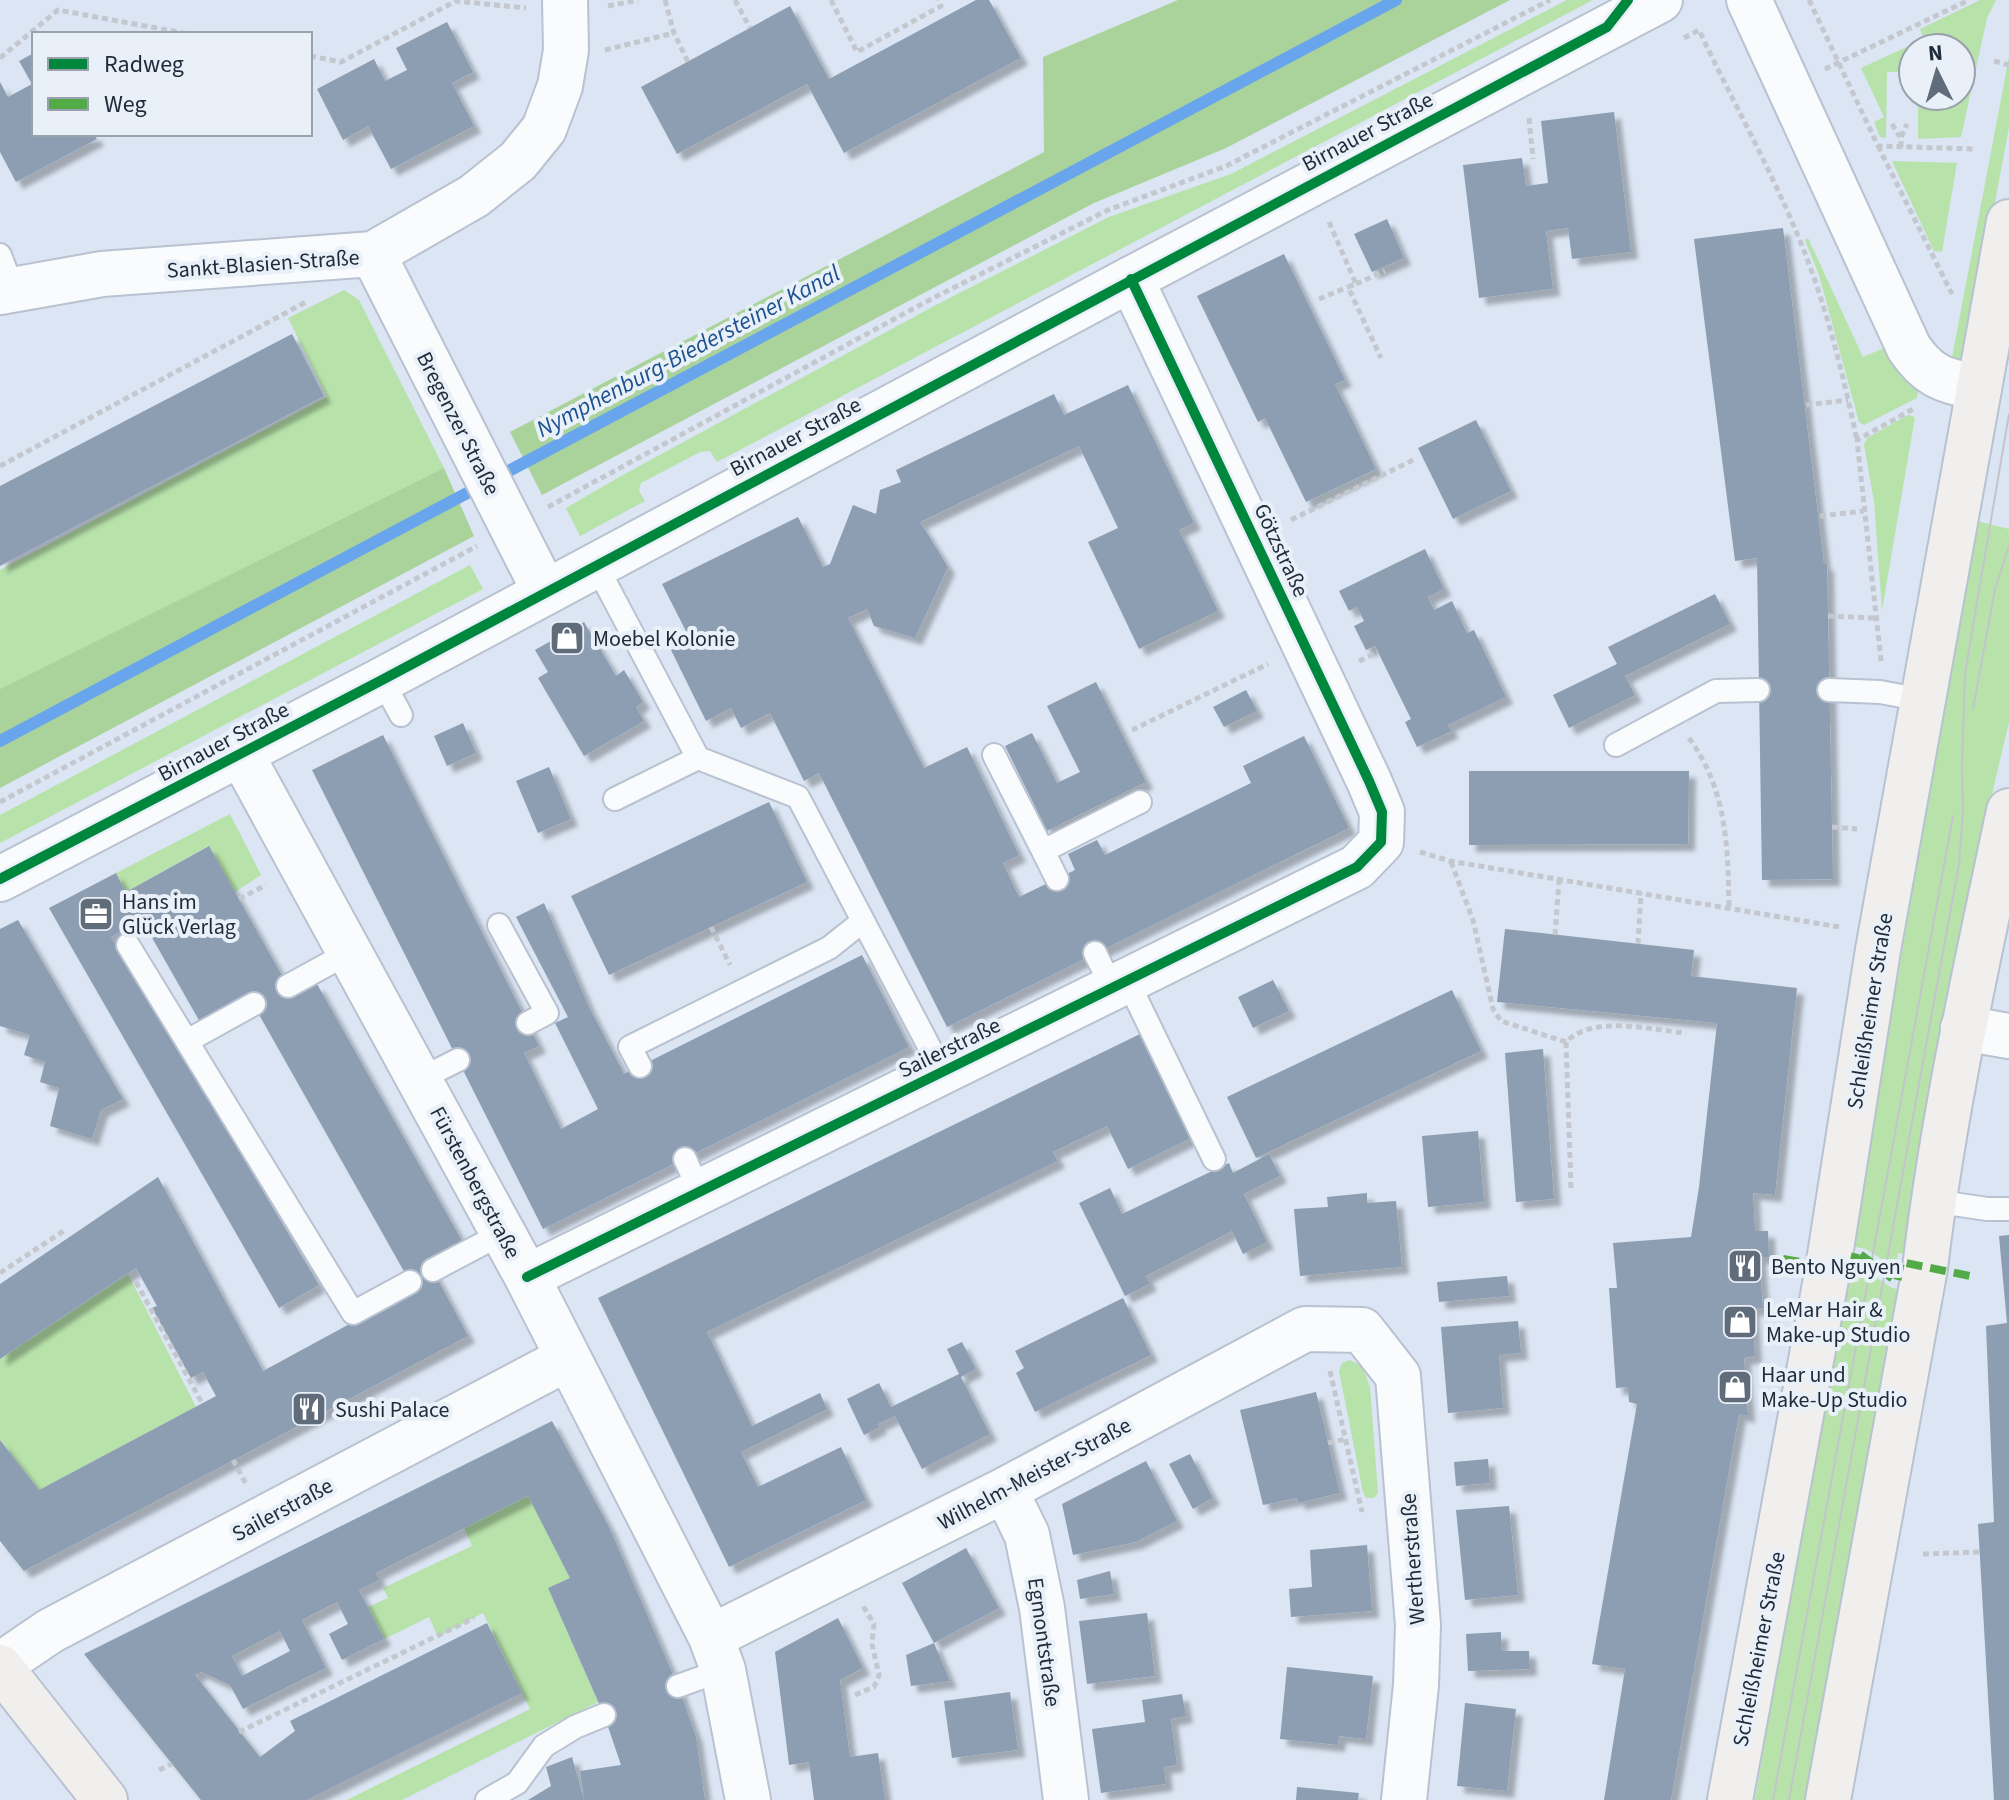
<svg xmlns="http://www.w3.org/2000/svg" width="2009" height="1800" viewBox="0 0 2009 1800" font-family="'Source Sans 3',sans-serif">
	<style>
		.green { fill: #b7e2aa }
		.forest { fill: #a9d39a }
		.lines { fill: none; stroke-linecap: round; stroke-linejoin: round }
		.stream { stroke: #69a5ed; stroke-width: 12 }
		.building { fill: #8d9eb2; fill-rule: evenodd; filter: url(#shadow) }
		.service-casing { stroke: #b8c2d0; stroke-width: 26 }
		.minor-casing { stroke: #b8c2d0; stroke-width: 48 }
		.secondary-casing { stroke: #b8c2d0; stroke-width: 48 }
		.path { stroke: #c4c8ce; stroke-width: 5; stroke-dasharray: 6 4; stroke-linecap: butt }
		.service { stroke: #fafbfd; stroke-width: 22 }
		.minor { stroke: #fafbfd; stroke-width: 44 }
		.secondary { stroke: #f0efee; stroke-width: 44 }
		.tram { stroke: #c2c6ca; stroke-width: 2 }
		.quiet { stroke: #52ab46; stroke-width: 8; stroke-dasharray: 16 8; stroke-linecap: butt }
		.cycleway-casing { stroke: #e9f0f8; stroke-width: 15 }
		.cycleway { stroke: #00873e; stroke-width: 10 }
		.labels { text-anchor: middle; stroke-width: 8; stroke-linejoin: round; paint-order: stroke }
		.street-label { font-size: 22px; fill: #1f2b3a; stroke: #e9f0f8 }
		.poi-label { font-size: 22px; fill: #1f2b3a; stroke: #e9f0f8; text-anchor: start }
		.water-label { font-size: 24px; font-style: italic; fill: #1c5190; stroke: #e9f0f8 }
	</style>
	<defs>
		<filter id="shadow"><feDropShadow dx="7" dy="7" stdDeviation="2" flood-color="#0004"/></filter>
	</defs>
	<rect width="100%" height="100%" fill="#dbe5f3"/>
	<path class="green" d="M1567,0h26l-876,462 -7,-11 -10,1 -59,31 -2,8 6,10 -65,35 -14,-28 55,-32 315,-171 173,-88 122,-43z
		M1980,0h16l-9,18 -26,119 -43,2v-43h43v-48h-48v24h-26l-1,66 -6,-1 -6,-15 10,-5 -23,-49 63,-29 -4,-10z
		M2009,57v70l-43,231 -16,10z
		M1892,161l65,2 -15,89 -8,-1z
		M1808,238l55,119 26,-11 30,41 -2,11 -53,27 -5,-3 -40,-147 -14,-35z
		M344,290l15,10 85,168 -444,221v-119l327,-173 -39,-79z
		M1908,415l7,2 -33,193 -8,-109 -10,-56 3,-7z
		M1977,521l32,8v193l-17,72 -83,461 -11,-2 -2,15 -30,-19 -15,-3z
		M470,565l13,24 -483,254v-28z
		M230,814l31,61 -26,17 -27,-46 -82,46 -10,-19z
		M1860,1267l32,21 10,2 -93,510h-54l89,-520 14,2z
		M128,1274l68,133 -157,83 -39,-50v-81z
		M1350,1360l13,7 7,20 8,106 -4,5h-8l-3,-6 -24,-121 3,-8z
		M528,1496l42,82 -22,10 50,114 -196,98h-55l183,-91 -47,-96 -45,24 -9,-20 -45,22 -16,-32 20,-9 -5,-10 89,-42 -8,-18z"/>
	<path class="forest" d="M1178,0h332l-284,148 -132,55 -552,292 -32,-63 534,-280 -1,-95z
		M444,468l30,68 -474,252v-99z"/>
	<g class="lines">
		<path class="stream" d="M0,741l1396,-741"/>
	</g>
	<path class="building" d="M976,0h13l32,58 -177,95 -37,-69 -130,70 -36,-67 149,-81 39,73z
		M447,22l26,50 -21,11 22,43 -83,43 -23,-43 -25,14 -26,-51 57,-30 11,22 22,-11 -11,-22z
		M34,53v81h60l3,5 -81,43 -16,-30v-70l8,15 24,-13 -13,-23z
		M1614,112l17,140 -59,7 -4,-31 -22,3 7,58 -74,9 -16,-133 59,-7 4,28 22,-3 -7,-62z
		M1387,219l17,39 -32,14 -18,-38z
		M1783,228l41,336h3l6,315 -71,1 -5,-322 -22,3 -41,-322z
		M1284,254l61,126 -10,4 41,85 -70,33 -41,-84 -7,4 -61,-126z
		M292,334l32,62 -324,170v-80z
		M1128,385l66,138 -15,7 39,81 -79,38 -51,-107 30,-14 -39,-82 -159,76 28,45 -33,71 -41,-12 -7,-17 -19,9 76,150 43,-21 52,108 -16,8 16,34 56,-27 -7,-16 29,-14 8,15 146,-72 -8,-17 61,-30 45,92 -402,199 -128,-254 -15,8 -34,-68 -29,15 -10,-20 -25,13 -35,-71 20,-9 -29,-57 136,-67 25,50 7,-3 23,-59 23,9 4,-24 21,-8 -5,-12 158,-76 10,21z
		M1476,420l35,71 -58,28 -35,-71z
		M1425,549l19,40 -16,8 6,13 18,-9 15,32 7,-3 32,67 -58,28 4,6 -35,16 -12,-25 6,-3 -36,-73 -9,4 -12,-24 10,-5 -7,-14 -8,4 -10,-20z
		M1715,594l15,30 -105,52 10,19 -66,33 -16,-33 64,-31 -9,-17z
		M584,622l32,54 8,-6 19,32 -7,5 8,14 -60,35 -46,-78 10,-6 -13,-22z
		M1096,682l50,100 -99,49 -42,-85 27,-13 25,50 23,-11 -33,-66z
		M1246,690l11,21 -33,16 -11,-20z
		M463,723l13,30 -29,13 -13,-30z
		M383,735l156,311 -15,7 37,76 37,-20 -43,-86 13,-6 -52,-100 28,-14 45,104 35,67 238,-119 47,92 -366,182 -231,-459z
		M549,767l22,52 -33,14 -22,-52z
		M1469,771h220l-1,73 -219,1z
		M769,802l38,80 -198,93 -38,-79z
		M209,846l85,151 23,-13 148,262 -35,19 38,71 -444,235 -24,-30v-101l39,50 177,-94 -13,-24 -12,6 -39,-70 5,-2 -21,-38 -136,91v-75l158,-107 105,194 151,-82 -166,-294 -48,27 -58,-102 -31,17 208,348 -40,23 -230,-400 67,-35 10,19z
		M18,920l105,179 -22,11 -9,29 -42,-13 9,-38 -19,-6 5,-20 -21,-7 6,-20 -30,-9v-97z
		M1505,929l189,21 -3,26 106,12 -22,207 -22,-2 2,38h13l1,26h-10l4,51 -11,1 3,47 -11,2 4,58 -9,-2 -68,386h-67l21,-131 -33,-5 45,-260 -8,-2 -1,-15 -12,1 -7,-100h8l-4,-45 78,-6 8,-50 18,-164 -220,-21z
		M1273,980l16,31 -36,17 -15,-31z
		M1452,990l29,61 -225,107 -29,-61z
		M1140,1034l51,104 -63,31 -21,-43 -54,26 5,9 -351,171 45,94 68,-33 7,16 -86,43 17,35 83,-40 25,53 -137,67 -131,-269z
		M1543,1049l11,150 -38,3 -11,-149z
		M1478,1131l6,71 -56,5 -6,-71z
		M1269,1154l11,22 -36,18 23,48 -24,12 -11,-23 -86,45 4,8 -25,12 -46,-93 31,-15 12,26 107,-51 4,10z
		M1367,1193v10l29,-2 6,66 -102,9 -6,-67 34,-2 -1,-10z
		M2009,1235v565h-15l-16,-276 16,-2 -8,-196 21,-3 -8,-87z
		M1507,1276l2,20 -70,6 -2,-20z
		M1123,1298l28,57 -116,57 -19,-39 8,-5 -9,-17z
		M1518,1321l3,32 -22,2 4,53 -55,5 -7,-86z
		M962,1342l14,27 -15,8 29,57 -68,35 -27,-53 -17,8 2,3 -16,8 -17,-36 32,-16 12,24 68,-33 -12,-25z
		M1316,1392l24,101 -42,10 -1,-5 -34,7 -23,-95z
		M552,1421l57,106 69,159 18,51 9,63h-121l-4,-29 41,-6 -17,-50 -56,-127 22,-10 -42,-82 -152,77 3,7 -20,10 25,49 -42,21 -13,-26 19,-10 -11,-22 -35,18 24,48 -83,41 -13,-24 -29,-13 -6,3 65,82 35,-26 -5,-10 197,-98 35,70 -215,107h-106l-117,-146zM280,1631l10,20 -48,25 -10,-20z
		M1190,1454l23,44 -20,11 -24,-45z
		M1488,1459l2,24 -34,3 -2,-24z
		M1146,1461l31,60 -41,21 -63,13 -11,-51z
		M1509,1506l9,89 -53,5 -9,-90z
		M1367,1545l5,66 -81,6 -2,-28 23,-2 -2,-37z
		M966,1548l33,60 -65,35 -32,-60z
		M1110,1571l4,23 -34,5 -3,-19z
		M1147,1613l8,63 -68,8 -8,-63z
		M838,1618l25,50 -23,12 10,77 28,-4 7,47h-71l-5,-38 -20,3 -14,-113z
		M1501,1632v19h28l1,18 -62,2 -2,-37z
		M934,1643l16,38 -39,5 -5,-31z
		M1287,1667l86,9 -7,63 -27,-3 -1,9 -58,-6z
		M1010,1692l8,58 -66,8 -8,-57z
		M1182,1694l4,22 -15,3 6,46 -13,2 2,17 -65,9 -9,-64 53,-7 -3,-22z
		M1465,1703l51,6 -9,82 -50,-5z
		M572,1757l12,43h-56l23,-14 -5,-19z
		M1297,1787l62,6 -1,7h-62z"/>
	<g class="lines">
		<g class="service-casing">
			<path id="service" d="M0,255l13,35
				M596,565l102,193 100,39 145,276
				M382,680l19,35
				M1829,690l51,2 43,8
				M1616,745l100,-54 42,-1
				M994,755l49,96
				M615,799l83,-41
				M1057,879l-14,-28 97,-49
				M499,925l48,88 -19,10
				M128,945l225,368 57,-31
				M1095,953l18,36
				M1128,982l86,177
				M288,986l62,-34
				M187,1041l67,-37
				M640,1066l-10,-19 199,-99 34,-27
				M420,1079l38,-19
				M685,1159l15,33
				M1933,1201l54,8h22
				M433,1270l70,-37
				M678,1686l45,-16
				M487,1800l30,-17 27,-37 31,-19 29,-12"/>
		</g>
		<g class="minor-casing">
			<path id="minor" d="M1749,0l160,348c21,31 36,32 70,40
				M373,254l172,338
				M0,292l102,-18 271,-20 101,-58 44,-35 26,-32 16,-43 6,-36 -1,-50
				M241,754l286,523 184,360 12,33 25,130
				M0,879l382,-199 749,-401 529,-279
				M1963,1028l46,8
				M527,1277l830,-410 24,-25 1,-30 -13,-31 -238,-502
				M1005,1490l22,45 15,73 24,192
				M711,1637l294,-147 300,-161 57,1 36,46 20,249 -2,60 -12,115
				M0,1665l50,-34 518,-273"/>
		</g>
		<g class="secondary-casing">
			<path id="secondary" d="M0,1667l105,133
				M1730,1800l98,-532 50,-318 131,-728
				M1828,1800l97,-532c18,-154 52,-305 84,-457"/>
		</g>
		<path class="path" d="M665,0l9,33 14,29
			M735,0l15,28
			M831,0l26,52 84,-46 -3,-6
			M1809,0l69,146 98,3
			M608,6l30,-6
			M1684,38l15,-8c38,81 84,160 114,245 19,54 32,109 44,165
			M605,50l69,-17
			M310,56l31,6 115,-61 70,7
			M0,58l58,-48 131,24
			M1994,61l15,4
			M1825,69l144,-69
			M1529,118l4,41
			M1892,124l8,13
			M1878,146l74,148
			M1901,147v-9l6,-14
			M1329,222l27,62 -8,3 33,71
			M1356,284l29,-13
			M1319,299l29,-12
			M1806,405l42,-5
			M0,466l306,-164
			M548,507l385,-209 175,-88 118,-44 324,-166
			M1820,516l44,-5
			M1291,520l122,-60
			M1828,616l47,2
			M1359,661l19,-9
			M1881,661l-24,-221 56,-31
			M1132,730l136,-66
			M1689,738c38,52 39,109 40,170
			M0,802l477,-256
			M1832,827l25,2
			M1420,852l30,9 389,66
			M1451,862l22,58 20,89 8,12 65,21
			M239,899l27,-14
			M711,927l19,38
			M1555,935l4,-55
			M1638,944l3,-51
			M1571,1188l-5,-146c28,-28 84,-12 120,-9
			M0,1273l65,-43
			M136,1282l66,121
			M1330,1371l32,141
			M1328,1443l18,-4
			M233,1460l13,24
			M1923,1554l56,-2
			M855,1695l19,-8 5,-12 -7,-31 2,-20 -11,-18
			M239,1732l235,-114
			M159,1770l13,-6"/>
		<use href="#service" class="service"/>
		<use href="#minor" class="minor"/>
		<use href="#secondary" class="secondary"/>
		<path class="tram" d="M1973,709l22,-120 14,-43
			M1773,1800l180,-984
			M1789,1800l170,-936 4,-53 -1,-43 3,-95 44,-259"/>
		<path class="quiet" d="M1783,1259l69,12 4,-20 41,31 4,-20 74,15"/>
		<g class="cycleway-casing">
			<path id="cycleway" d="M0,879l382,-199 1225,-653 21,-27
				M527,1277l830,-410 24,-25 1,-30 -13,-31 -238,-502"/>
		</g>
		<use href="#cycleway" class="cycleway"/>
	</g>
	<defs>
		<g id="shop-square" transform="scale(1.8)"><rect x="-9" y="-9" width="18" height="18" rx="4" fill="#616c7b" stroke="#e9f0f8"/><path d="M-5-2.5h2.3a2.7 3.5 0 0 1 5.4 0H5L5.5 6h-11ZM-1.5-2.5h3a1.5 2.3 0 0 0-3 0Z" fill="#fff"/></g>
		<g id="office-square" transform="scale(1.8)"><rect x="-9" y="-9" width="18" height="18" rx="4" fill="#616c7b" stroke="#e9f0f8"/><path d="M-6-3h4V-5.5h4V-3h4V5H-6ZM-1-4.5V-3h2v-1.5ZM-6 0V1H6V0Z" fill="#fff"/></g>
		<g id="restaurant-square" transform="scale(1.8)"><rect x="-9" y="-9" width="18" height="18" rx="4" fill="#616c7b" stroke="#e9f0f8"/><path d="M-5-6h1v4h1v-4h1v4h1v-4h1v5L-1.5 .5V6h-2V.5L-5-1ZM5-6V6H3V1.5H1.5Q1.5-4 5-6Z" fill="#fff"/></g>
	</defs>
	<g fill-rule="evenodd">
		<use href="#shop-square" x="567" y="638"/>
		<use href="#office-square" x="96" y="914"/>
		<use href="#restaurant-square" x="1745" y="1266"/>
		<use href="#shop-square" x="1740" y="1322"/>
		<use href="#shop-square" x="1735" y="1387"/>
		<use href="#restaurant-square" x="309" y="1409"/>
	</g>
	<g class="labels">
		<g class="street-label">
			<text transform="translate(1367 131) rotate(-28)" y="8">Birnauer Straße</text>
			<text transform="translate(263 263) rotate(-4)" y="8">Sankt-Blasien-Straße</text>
			<text transform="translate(459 423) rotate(63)" y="8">Bregenzer Straße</text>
			<text transform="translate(795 436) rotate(-28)" y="8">Birnauer Straße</text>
			<text transform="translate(1282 550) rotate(65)" y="8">Götzstraße</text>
			<text transform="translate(223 741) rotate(-28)" y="8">Birnauer Straße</text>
			<text transform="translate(1869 1011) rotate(-81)" y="8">Schleißheimer Straße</text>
			<text transform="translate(949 1047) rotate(-26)" y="8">Sailerstraße</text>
			<text transform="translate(476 1182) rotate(62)" y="8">Fürstenbergstraße</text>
			<text transform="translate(1034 1473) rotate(-28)" y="8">Wilhelm-Meister-Straße</text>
			<text transform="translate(282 1509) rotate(-28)" y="8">Sailerstraße</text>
			<text transform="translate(1412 1559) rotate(-94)" y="8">Wertherstraße</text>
			<text transform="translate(1045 1642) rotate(82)" y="8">Egmontstraße</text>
			<text transform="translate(1758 1649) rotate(-79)" y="8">Schleißheimer Straße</text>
		</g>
		<g class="poi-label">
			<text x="593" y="646">Moebel Kolonie</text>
			<text x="122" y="909">Hans im<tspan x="122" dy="25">Glück Verlag</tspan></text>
			<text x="1771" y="1274">Bento Nguyen</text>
			<text x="1766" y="1317">LeMar Hair &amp;<tspan x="1766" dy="25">Make-up Studio</tspan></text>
			<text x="1761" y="1382">Haar und<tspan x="1761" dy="25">Make-Up Studio</tspan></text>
			<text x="335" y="1417">Sushi Palace</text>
		</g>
		<g class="water-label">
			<text transform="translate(688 351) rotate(-28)" y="8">Nymphenburg-Biedersteiner Kanal</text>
		</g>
	</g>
	<rect x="32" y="32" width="280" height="104" fill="#e9f0f8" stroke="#98a1ac" stroke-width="2"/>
	<rect x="48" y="58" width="40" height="12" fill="#00873e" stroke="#98a1ac" stroke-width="2"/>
	<text x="104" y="72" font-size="24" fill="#1f2b3a">Radweg</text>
	<rect x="48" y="98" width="40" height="12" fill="#52ab46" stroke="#98a1ac" stroke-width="2"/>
	<text x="104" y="112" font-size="24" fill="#1f2b3a">Weg</text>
	<g transform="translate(1937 72) rotate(355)"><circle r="38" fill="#e9f0f8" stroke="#98a1ac" stroke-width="2"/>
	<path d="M0-6L14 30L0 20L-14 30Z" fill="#616c7b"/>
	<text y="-12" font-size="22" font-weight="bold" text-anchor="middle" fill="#1f2b3a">N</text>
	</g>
</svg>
